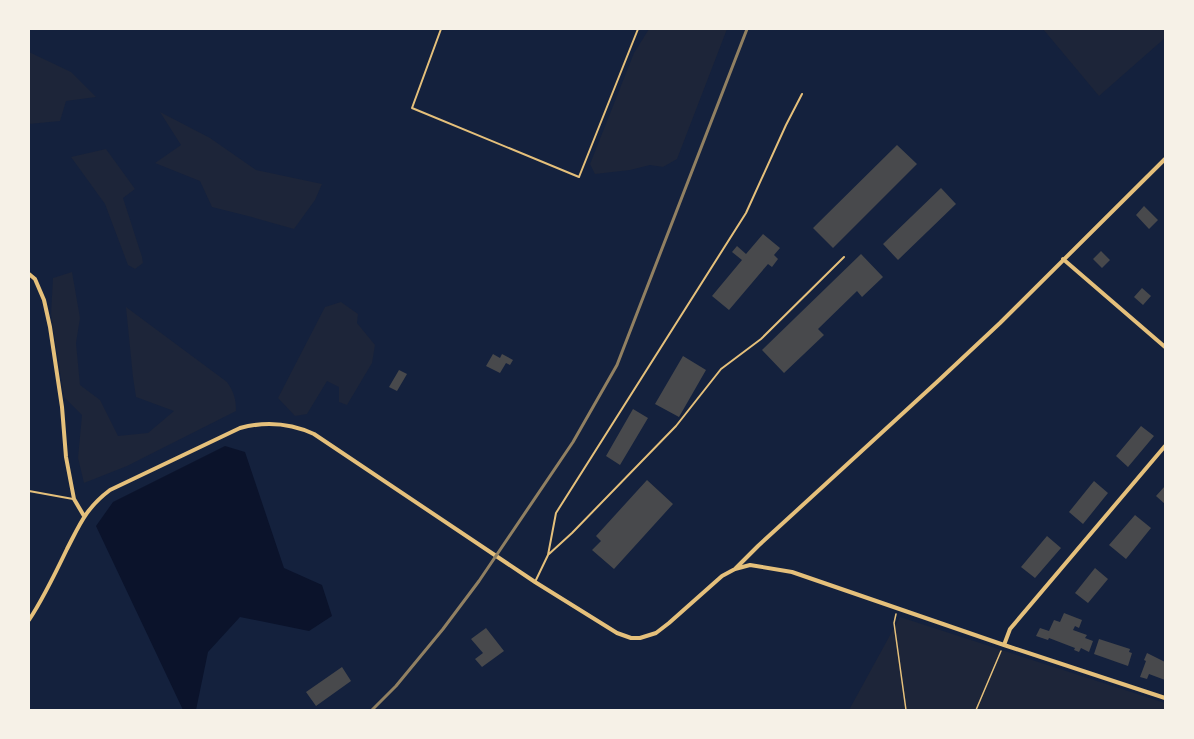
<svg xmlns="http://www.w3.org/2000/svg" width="1194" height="739" viewBox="0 0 1194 739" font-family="Arial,sans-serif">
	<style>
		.green { fill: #1d2539 }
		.water { fill: #0b132b }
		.building { fill: #48494c }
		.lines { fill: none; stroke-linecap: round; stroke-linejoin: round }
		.path { stroke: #e5c07b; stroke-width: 1.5 }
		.service { stroke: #e5c07b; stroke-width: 2 }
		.minor { stroke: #e5c07b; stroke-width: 4 }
		.rail { stroke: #918062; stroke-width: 3 }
	</style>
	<rect width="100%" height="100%" fill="#14213d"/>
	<path class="green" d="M649,29h78l-50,130 -14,8 -13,-2 -20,5 -35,4 -5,-10 44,-111z
		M1043,29h122v9l-66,58z
		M29,52l42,20 25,25 -30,4 -6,20 -31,3z
		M160,112l50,26 46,32 66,14 -7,16 -21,29 -46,-13 -36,-9 -12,-26 -45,-18 26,-18z
		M106,149l29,40 -12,9 19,59 1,6 -8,6 -7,-4 -23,-61 -34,-47z
		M72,272l8,46 -4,25 4,42 20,15 18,36 30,-3 26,-22 -38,-14 -3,-20 -7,-70 101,75c7,10 9,17 9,29l-109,55 -43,17 -6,-25 4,-43 -18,-18 -13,-83 2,-36z
		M341,302l17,12 -1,9 18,22 -3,18 -25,42 -8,-3v-15l-12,-6 -20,33 -12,2 -17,-18 47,-91z
		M900,617l265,86v7h-316z"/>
	<path class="water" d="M225,446l20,6 39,116 38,17 10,31 -23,15 -69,-14 -32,35 -12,58h-13l-87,-184 17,-24z"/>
	<path class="building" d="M897,145l20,19 -84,84 -20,-20z
		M941,188l15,16 -58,56 -15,-16z
		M1144,206l14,14 -9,9 -13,-14z
		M763,234l17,14 -6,7 4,4 -6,8 -4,-3 -39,46 -17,-14 30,-36 -10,-8 5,-6 9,8z
		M1101,251l9,9 -8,8 -9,-9z
		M861,254l22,23 -21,20 -5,-6 -39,38 6,6 -40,38 -22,-23z
		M1142,288l9,8 -8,9 -9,-8z
		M493,354l7,4 2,-4 11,6 -3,5 -4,-2 -6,10 -14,-7z
		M683,356l23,14 -27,47 -24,-13z
		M399,370l8,4 -10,17 -8,-4z
		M633,409l15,9 -28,47 -14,-9z
		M1141,426l13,10 -26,31 -12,-11z
		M647,480l26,24 -59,65 -22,-19 9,-9 -5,-5z
		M1094,481l14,12 -25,31 -14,-12z
		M1165,486v18l-9,-8z
		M1135,515l16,13 -25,31 -17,-14z
		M1047,536l14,12 -26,30 -14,-11z
		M1095,568l13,11 -20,24 -13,-10z
		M1064,613l18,7 -3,8 -4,-2 -2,4 14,5 -2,3 8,3 -4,11 -8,-4 -2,4 -5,-2 1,-2 -26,-10 -1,2 -12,-4 4,-8 9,3 5,-11 6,2z
		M486,628l18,23 -22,16 -7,-8 8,-6 -12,-14z
		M1099,639l31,10 -1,3 3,1 -4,13 -34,-12z
		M1147,653l18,9v18l-16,-6 -2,5 -7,-2 6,-16 -2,-1z
		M342,667l9,14 -35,25 -10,-14z"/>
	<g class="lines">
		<path class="path" d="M896,614l-2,9 12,87
			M976,710l25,-59"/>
		<path class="service" d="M441,29l-29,79 167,69 59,-148
			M29,491l44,8
			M549,554l23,-21 104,-107 45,-57 40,-30 83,-82
			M535,582l13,-27 8,-42 190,-300 40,-88 16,-31"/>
		<path class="minor" d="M1063,259l102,88
			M29,274l6,5 9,21 6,27 12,80 4,50 8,42 10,17
			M735,569l15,-4 42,7 212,73 161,53
			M29,620c14,-21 27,-48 38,-71 13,-25 19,-41 43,-59l130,-62c26,-7 50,-5 74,6l221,148 82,51 14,5h9l16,-5 13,-10 53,-47 13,-7 23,-23 179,-164 63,-59 165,-164
			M1004,645l6,-16 155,-183"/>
		<path class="rail" d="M372,710l24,-24 47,-57 36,-48 94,-139 44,-77 130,-336"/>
	</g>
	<rect width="1194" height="739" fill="none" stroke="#f6f1e7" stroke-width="60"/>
</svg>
